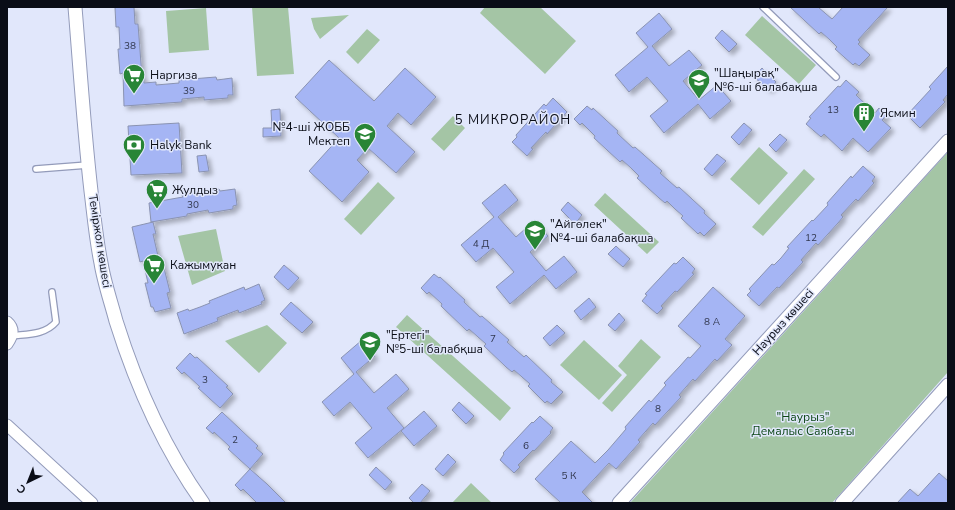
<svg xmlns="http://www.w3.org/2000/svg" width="955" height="510" viewBox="0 0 955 510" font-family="'Nunito Sans',sans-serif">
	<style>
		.green { fill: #a4c5a5 }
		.building { fill: #a5b5f4; stroke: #8a93b1; filter: url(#shadow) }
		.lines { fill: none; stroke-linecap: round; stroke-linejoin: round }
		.service-casing { stroke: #939bba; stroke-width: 8 }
		.minor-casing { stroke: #939bba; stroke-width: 13 }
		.tertiary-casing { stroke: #939bba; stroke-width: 15 }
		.service { stroke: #fff; stroke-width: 5.5 }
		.minor { stroke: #fff; stroke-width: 11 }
		.tertiary { stroke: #fff; stroke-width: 13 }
		.labels { text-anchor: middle; stroke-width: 3; stroke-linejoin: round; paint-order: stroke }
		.number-label { font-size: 10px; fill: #31374e }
		.poi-label { font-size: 12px; fill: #0a0d17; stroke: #e1e7fb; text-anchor: start }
		.street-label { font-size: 12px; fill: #0a0d17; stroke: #e1e7fb }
		.park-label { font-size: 12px; fill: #0c4716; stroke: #e1e7fb }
		.neighbourhood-label { font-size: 13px; letter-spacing: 1px; fill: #0a0d17; stroke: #e1e7fb }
	</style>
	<defs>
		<filter id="shadow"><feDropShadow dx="3.5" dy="3.5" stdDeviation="2" flood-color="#0004"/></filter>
	</defs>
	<rect width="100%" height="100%" fill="#e1e7fb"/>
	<path class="green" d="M252,7h36l6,67 -37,2z
		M485,7h55l36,34 -31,33 -65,-61z
		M206,8l3,42 -40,3 -3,-42z
		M349,15l-29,24 -6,-10 -3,-11z
		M762,16l54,49 -17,19 -54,-49z
		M367,29l13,11 -22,24 -12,-12z
		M453,116l12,12 -21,23 -13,-12z
		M759,147l29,26 -29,32 -29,-26z
		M948,152v220l-116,131h-202z
		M804,169l11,10 -52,57 -11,-9z
		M378,182l17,16 -34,37 -17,-16z
		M605,193l54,49 -12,12 -53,-49z
		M216,229l9,42 -33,14 -14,-49z
		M407,315l104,93 -11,13 -104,-94z
		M267,325l20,18 -28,30 -34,-32z
		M641,339l20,18 -49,55 -10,-9 25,-28 -9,-9z
		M584,340l38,35 -23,25 -39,-35z
		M471,483l21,20h-40z"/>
	<path class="building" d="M117,7h17l1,17h3l4,53h2v6l12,-1v3l23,-2v-3l37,-3 1,3 15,-2 1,17h-5v3l-24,2v-3l-22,2v3l-58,4 -1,-33 -3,1 -2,-25h2l-1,-22h-3l-1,-19z
		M790,7h28l14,12 11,-12h45l-30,33 2,2 -2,2 12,11 -11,11 -4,-3 -2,2 -18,-16 2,-2 -7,-7 -9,-8 -2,2z
		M659,13l13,16 -20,17 17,20 20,-16 13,15 -19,16 16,19 18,-15 14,16 -21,18 -12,-15 -34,29 -14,-17 18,-15 -21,-24 -18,15 -14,-17 33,-28 -12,-14z
		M722,30l15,14 -8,8 -14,-14z
		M329,60l45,41 31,-33 31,29 -25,28 -13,-12 -11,13 28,26 -19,21 -28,-25 -11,12 12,12 -27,30 -33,-31 30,-33 -44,-41z
		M948,66v28l-5,6 2,2 -25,26 -13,-13 24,-26 -2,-2z
		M762,68l14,14 -7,8 -15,-13z
		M846,80l13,12 -3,3 19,18 4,-5 8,7 -5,5 9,8 -23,24 -15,-14 -11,13 -18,-17 -3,3 -15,-13 5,-6 -2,-1 29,-31 2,1z
		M553,98l14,14 -20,22 -1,-2 -15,16 2,1 -6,7 -15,-14 5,-5 -1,-2 28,-31 2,2z
		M587,106l5,4 1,-2 25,23 -1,2 16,15 2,-1 27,24 -2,2 17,15 2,-1 26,24 -1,2 12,11 -12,12 -4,-4 -2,2 -17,-16 2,-2 -8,-7 -8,-8 -2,2 -6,-5 -22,-20 2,-2 -8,-8 -9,-8 -2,2 -26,-24 1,-2 -13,-13 -2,2 -6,-6z
		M280,109l1,27 -18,1v-9h9l-1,-18z
		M179,123l3,50 -51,2 -3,-49z
		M744,123l8,7 -13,15 -8,-8z
		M780,134l7,6 -11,12 -7,-7z
		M717,154l9,7 -14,15 -8,-7z
		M206,155l3,16 -10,1 -2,-16z
		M863,166l12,11 -3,4 2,2 -16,18 -2,-2 -15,16 2,2 -5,6 -20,22 -2,-2 -15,17 2,2 -24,26 -2,-1 -18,19 -12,-11 4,-4 -2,-2 23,-25 2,1 7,-7 8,-10 -2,-1 25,-27 1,1 15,-16 -1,-2 24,-27 1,2z
		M505,184l13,16 -20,17 18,20 19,-17 13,16 -18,16 16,19 18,-15 13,16 -21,17 -12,-14 -34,29 -14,-17 18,-15 -21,-24 -17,14 -15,-17 33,-28 -12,-14z
		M219,189l1,2 15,-2 2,16 -4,1v3l-24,4 -1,-3 -21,4v2l-36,6 -2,-19 34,-6 -1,-2z
		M568,202l14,13 -7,9 -14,-14z
		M153,222l3,12h-3l5,22h3l9,36 -3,1 4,15 -16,4 -2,-5h-2l-6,-24h3l-5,-22 -3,1 -8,-35z
		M616,246l14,13 -7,8 -15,-13z
		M683,257l12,12 -3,4 2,1 -17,18 -2,-1 -14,15 2,2 -6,6 -15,-13 5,-6 -2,-1 29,-31 2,1z
		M284,265l15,13 -11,12 -14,-13z
		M434,274l5,4 1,-1 25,23 -1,2 16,15 2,-1 27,24 -2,2 17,15 2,-2 26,25 -1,2 12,10 -12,12 -4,-3 -2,2 -17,-17 2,-2 -16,-14 -2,2 -6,-5 -22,-21 2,-2 -8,-7 -9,-8 -2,2 -26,-25 1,-2 -13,-12 -2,2 -6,-6z
		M259,284l6,16 -4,2 1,2 -23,9 -1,-3 -21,8 1,3 -34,13 -7,-21 11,-4 1,2 11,-4 10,-4 -1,-2 35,-14 1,3z
		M713,287l32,29 -20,23 7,6 -15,16 -2,-2 -20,22 -2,-2 -14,16 2,2 -26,28 -2,-2 -15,17 2,2 -24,27 -7,-6 -27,29 11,11h-32l-26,-24 36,-38 24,22 13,-13 18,-21 -1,-2 24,-27 2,2 15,-17 -2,-2 16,-17 8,-9 2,1 11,-12 -23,-20z
		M589,298l7,9 -15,13 -7,-9z
		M291,302l22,20 -11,11 -22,-19z
		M619,313l6,7 -10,11 -7,-6z
		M557,325l8,8 -15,13 -7,-8z
		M362,340l13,16 -19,16 18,21 22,-19 13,15 -22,19 17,20 -36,30 -13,-15 17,-15 -22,-26 -16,14 -12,-14 32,-28 -13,-16z
		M190,353l5,5 2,-1 31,29 -2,1 7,7 -13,14 -22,-20 2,-1 -16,-15 -2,2 -6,-6z
		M459,402l15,14 -8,8 -14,-14z
		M424,411l13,15 -23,20 -13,-15z
		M222,412l36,34 -2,2 7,6 -13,15 -22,-20 2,-2 -16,-15 -1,2 -7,-6z
		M540,416l13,12 -3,4 1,1 -17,18 -1,-1 -15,15 2,2 -6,6 -14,-13 4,-6 -1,-1 29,-31 1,1z
		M448,454l8,8 -13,14 -8,-7z
		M376,467l16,15 -7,8 -16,-15z
		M250,469l17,15 19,19h-29l-14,-14 -2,2 -6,-6z
		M939,473l9,8v22h-51l13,-14 8,7z
		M422,484l8,7 -10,12h-6l-5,-5z"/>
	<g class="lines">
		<g class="service-casing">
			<path id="service" d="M763,7l73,70
				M36,169l52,-4
				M12,336c15,-2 33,-1 44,-14l-4,-30"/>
		</g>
		<g class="minor-casing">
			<path id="minor" d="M7,322c8,7 5,15 0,22
				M7,425l85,78"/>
		</g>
		<g class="tertiary-casing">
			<path id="tertiary" d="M75,7c5,61 9,123 16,184 3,24 5,48 10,72 3,19 10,39 15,58 20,64 48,127 87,182
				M619,503l329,-362
				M842,503l106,-118"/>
		</g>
		<use href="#service" class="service"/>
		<use href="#minor" class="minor"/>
		<use href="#tertiary" class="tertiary"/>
	</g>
	<defs>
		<g id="supermarket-pin" transform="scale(1.15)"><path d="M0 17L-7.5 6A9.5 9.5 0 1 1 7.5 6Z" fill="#288536" stroke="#e1e7fb"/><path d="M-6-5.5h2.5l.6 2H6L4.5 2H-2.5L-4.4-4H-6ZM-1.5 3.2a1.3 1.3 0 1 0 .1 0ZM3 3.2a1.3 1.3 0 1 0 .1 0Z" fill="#fff"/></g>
		<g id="school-pin" transform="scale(1.15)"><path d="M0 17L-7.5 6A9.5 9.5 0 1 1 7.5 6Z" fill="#288536" stroke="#e1e7fb"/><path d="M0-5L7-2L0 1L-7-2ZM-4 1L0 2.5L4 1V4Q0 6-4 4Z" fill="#fff"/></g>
		<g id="building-pin" transform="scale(1.15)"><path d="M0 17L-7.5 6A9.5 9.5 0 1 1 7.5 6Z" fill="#288536" stroke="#e1e7fb"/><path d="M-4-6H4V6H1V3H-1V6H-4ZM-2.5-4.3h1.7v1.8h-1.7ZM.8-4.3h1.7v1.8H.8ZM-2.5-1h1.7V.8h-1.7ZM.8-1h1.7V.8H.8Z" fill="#fff"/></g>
		<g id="bank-pin" transform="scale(1.15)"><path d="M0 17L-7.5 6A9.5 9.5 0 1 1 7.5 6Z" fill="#288536" stroke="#e1e7fb"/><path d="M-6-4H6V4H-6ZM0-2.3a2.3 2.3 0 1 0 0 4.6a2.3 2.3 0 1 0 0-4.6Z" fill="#fff"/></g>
	</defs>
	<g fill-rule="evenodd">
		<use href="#supermarket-pin" x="134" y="75"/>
		<use href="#school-pin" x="699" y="80"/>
		<use href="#building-pin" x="864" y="113"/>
		<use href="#school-pin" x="365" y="134"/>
		<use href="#bank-pin" x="134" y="145"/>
		<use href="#supermarket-pin" x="157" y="190"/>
		<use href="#school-pin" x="535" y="231"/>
		<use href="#supermarket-pin" x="154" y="265"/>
		<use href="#school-pin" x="370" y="342"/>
	</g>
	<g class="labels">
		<g class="number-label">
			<text x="130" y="49">38</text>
			<text x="189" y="94">39</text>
			<text x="833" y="113">13</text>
			<text x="193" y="208">30</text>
			<text x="811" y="241">12</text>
			<text x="481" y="247">4 Д</text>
			<text x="712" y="325">8 А</text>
			<text x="493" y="342">7</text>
			<text x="205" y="383">3</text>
			<text x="658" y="412">8</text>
			<text x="235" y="443">2</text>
			<text x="526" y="449">6</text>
			<text x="569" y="479">5 К</text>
		</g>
		<g class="poi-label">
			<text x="714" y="77">"Шаңырақ"<tspan x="714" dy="14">№6-ші балабақша</tspan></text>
			<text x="150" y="79">Наргиза</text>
			<text x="880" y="117">Ясмин</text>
			<text x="350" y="131" text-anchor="end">№4-ші ЖОББ<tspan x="350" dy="14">Мектеп</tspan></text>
			<text x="150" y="149">Halyk Bank</text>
			<text x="172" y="194">Жулдыз</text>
			<text x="550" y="228">"Айгөлек"<tspan x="550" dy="14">№4-ші балабақша</tspan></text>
			<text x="170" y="269">Кажымукан</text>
			<text x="386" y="339">"Ертегі"<tspan x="386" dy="14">№5-ші балабқша</tspan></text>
		</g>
		<g class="street-label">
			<text transform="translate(100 241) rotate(81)" y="4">Теміржол көшесі</text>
			<text transform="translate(783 322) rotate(-48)" y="4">Наурыз көшесі</text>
		</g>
		<g class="park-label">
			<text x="803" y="421">"Наурыз"<tspan x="803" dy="14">Демалыс Саябағы</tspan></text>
		</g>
		<g class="neighbourhood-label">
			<text x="513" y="124">5 МИКРОРАЙОН</text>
		</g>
	</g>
	<rect width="955" height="510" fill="none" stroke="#0a0d17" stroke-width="16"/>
	<g transform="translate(28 482) rotate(223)" stroke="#e1e7fb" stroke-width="3" paint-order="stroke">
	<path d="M0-3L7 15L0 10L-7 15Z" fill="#0a0d17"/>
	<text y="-6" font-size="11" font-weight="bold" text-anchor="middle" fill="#0a0d17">С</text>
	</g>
</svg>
